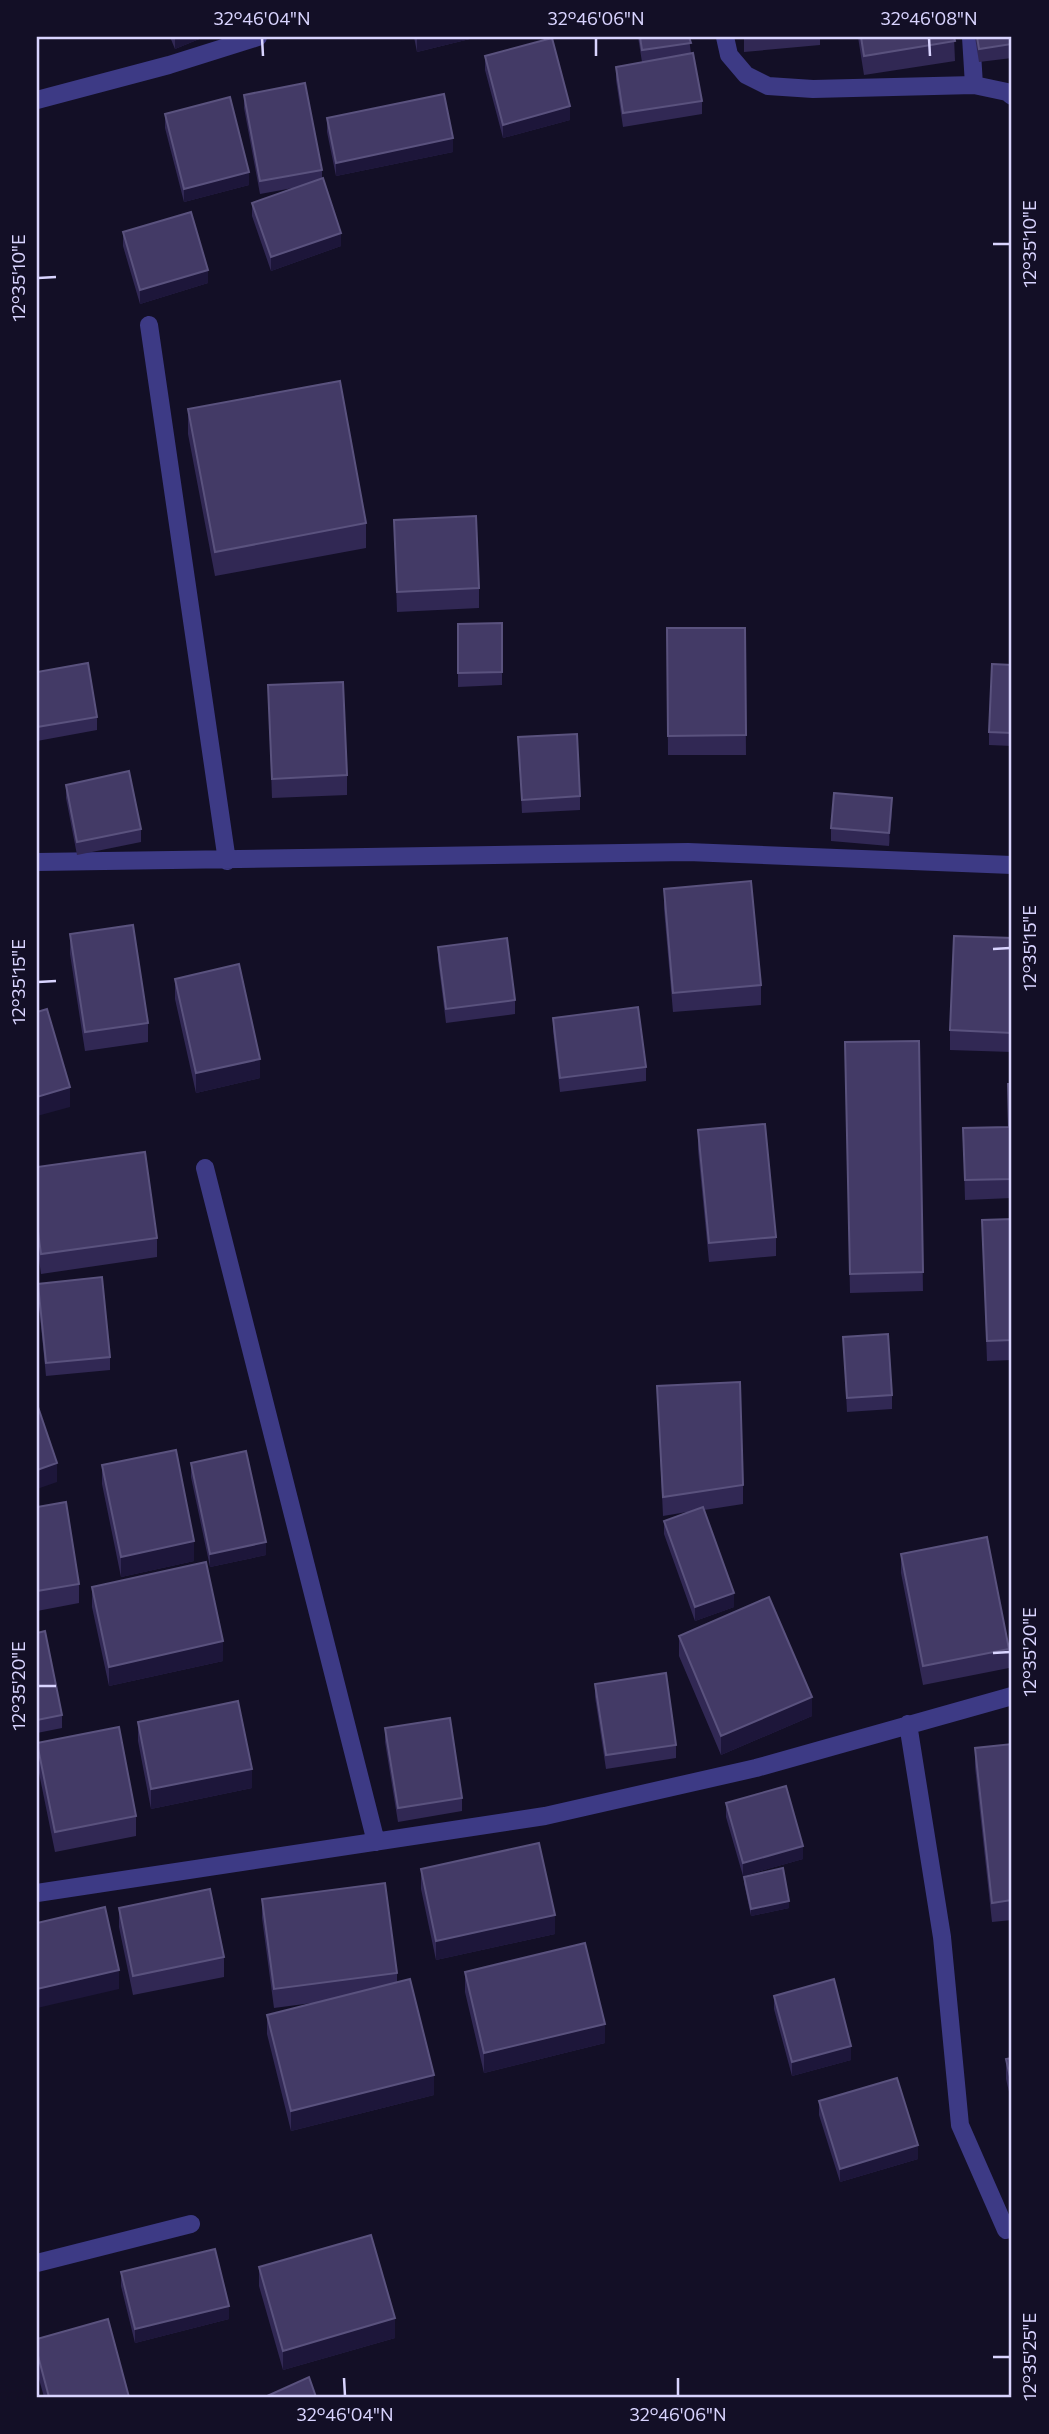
<svg xmlns="http://www.w3.org/2000/svg" width="1049" height="2434" viewBox="0 0 1049 2434" font-family="Commissioner,sans-serif">
	<style>
		.lines { fill: none; stroke-linecap: round; stroke-linejoin: round }
		.street { stroke: #3d3a85; stroke-width: 18 }
		.wall { fill: #312854 }
		.shaded-wall { fill: #1d163a }
		.building { fill: #433a66; stroke: #5a527e; stroke-width: 2 }
		.ticks { fill: none; stroke: #d9d4ff; stroke-width: 2.5 }
		.neatline { fill: none; stroke: #d9d4ff; stroke-width: 2.5 }
		.ticks-label { font-size: 18px; text-anchor: middle; fill: #d9d4ff }
	</style>
	<rect width="100%" height="100%" fill="#130f26"/>
	<g class="lines">
		<path class="street" d="M725,37l4,18 17,20 22,11 45,3 161,-4 33,7 5,4
			M971,37l3,48
			M37,100l132,-35 89,-28
			M149,325l78,536
			M37,862l651,-10 324,13
			M205,1168l171,674
			M908,1724l34,213 18,188 46,105
			M37,1893l508,-77 211,-48 256,-72
			M37,2263l154,-39"/>
	</g>
	<path class="wall" d="M170,37h34l-29,12z
		M414,37h64l-61,15z
		M638,37h51l2,17 11,47v13l-79,13 -7,-47v-13l26,-5z
		M744,37h76v8l-76,7z
		M858,37h96l1,24 -91,14z
		M975,37h37v21l-33,4z
		M485,56l85,64 -67,18 -18,-68z
		M244,95l78,75v9l19,67 -70,25 -19,-55v-13l41,-15 -33,6 -16,-86z
		M165,114l84,71 -65,17 -19,-74z
		M327,118l126,34 -117,24 -9,-44z
		M123,232l85,51 -68,21 -17,-58z
		M188,409l178,114v25l-151,28 -27,-142z
		M394,520l85,68v20l-82,4z
		M502,623v62l-44,2v-63z
		M667,628h78l1,127h-78z
		M1012,665v81l-23,-1v-13z
		M37,672l60,45v13l-60,11z
		M268,685l79,90v20l-75,3z
		M518,737l62,59v14l-58,3z
		M66,785l75,44v13l-64,13 -11,-57z
		M892,812l-3,34 -58,-5v-13z
		M664,889l97,96v20l-88,7 -9,-103z
		M70,934l78,89v19l-63,9 -15,-97z
		M1012,938v114l-62,-2v-20z
		M438,947l77,53v14l-69,9 -8,-63z
		M175,979l85,99 -64,15 -21,-94z
		M553,1018l93,49v14l-86,11 -7,-61z
		M919,1041l4,250 -73,2 -5,-251z
		M1008,1084h4v114l-47,2 -2,-72 46,-1z
		M698,1130l78,107v19l-67,6 -11,-112z
		M37,1167l120,71v19l-116,17 -4,-30z
		M1012,1219v141l-25,1 -5,-141z
		M38,1284l72,73v13l-64,6 -8,-79z
		M843,1337l49,58v14l-45,3z
		M657,1386l86,99v19l-39,6 30,97 -39,14 -31,-87v-13l23,-9 -24,4z
		M191,1463l75,92 -56,12 -19,-90z
		M102,1465l92,96 -73,16 -19,-93z
		M37,1507l42,77v19l-42,8z
		M901,1554l108,95v19l-86,17 -22,-112z
		M92,1587l131,74 -114,25 -17,-79z
		M37,1633l25,82v13l-25,5z
		M679,1636l133,80 -91,39 -42,-99z
		M595,1684l81,61v13l-70,11 -11,-72z
		M138,1722l114,66 -101,21 -13,-68z
		M385,1728l77,70v13l-64,11 -13,-80z
		M37,1743l99,73v20l-81,16 -18,-89z
		M1012,1744v176l-20,2 -17,-155v-19z
		M726,1803l77,56 -60,17 -17,-59z
		M421,1869l134,65 -119,26 -15,-71z
		M744,1877l45,31 -38,8 -7,-33z
		M262,1899l135,74v9l37,113 -143,36 -24,-97v-19l45,-12 -38,5 -12,-90z
		M119,1908l105,49v20l-91,18 -14,-68z
		M465,1972l140,71 -121,30 -19,-81z
		M774,1996l77,64 -59,16 -18,-67z
		M1012,2058v47l-6,-26v-20z
		M819,2101l99,58 -78,23 -21,-67z
		M259,2267l136,71 -112,32 -24,-84z
		M121,2272l108,47 -94,24 -14,-57z
		M37,2339l92,58h-85l-7,-25z"/>
	<path class="shaded-wall" d="M175,37h29l-29,12z
		M417,37h61l-61,15z
		M570,106v14l-67,18v-13z
		M453,138v14l-117,24v-13z
		M249,172v13l-65,17v-13z
		M341,233v13l-70,25v-14z
		M208,270v13l-68,21v-14z
		M892,798v14l-3,34v-13z
		M260,1059v19l-64,15v-20z
		M70,1087v20l-33,9v-19z
		M57,1463v19l-20,7v-19z
		M194,1541v20l-73,16v-20z
		M266,1542v13l-56,12v-13z
		M734,1593v14l-39,14v-14z
		M223,1641v20l-114,25v-19z
		M812,1697v19l-91,39v-19z
		M252,1769v19l-101,21v-20z
		M803,1846v13l-60,17v-13z
		M789,1901v7l-38,8v-7z
		M555,1915v19l-119,26v-19z
		M119,1970v19l-82,19v-19z
		M605,2024v19l-121,30v-20z
		M851,2046v14l-59,16v-14z
		M434,2075v20l-143,36v-20z
		M918,2145v14l-78,23v-13z
		M229,2306v13l-94,24v-14z
		M395,2318v20l-112,32v-19z"/>
	<path class="building" d="M640,37h49l2,6 -49,7z
		M861,37h93l1,4 -91,15z
		M977,37h35v7l-33,5z
		M552,38l18,68 -67,19 -18,-69z
		M693,53l9,48 -79,12 -7,-46z
		M305,83l17,87 -62,11 -16,-86z
		M444,94l9,44 -117,25 -9,-45z
		M230,97l19,75 -65,17 -19,-75z
		M323,178l18,55 -70,24 -19,-54z
		M191,212l17,58 -68,20 -17,-58z
		M340,381l26,142 -151,29 -27,-143z
		M476,516l3,72 -82,4 -3,-72z
		M502,623v49l-44,1v-49z
		M667,628h78l1,107 -78,1z
		M88,663l9,54 -60,10v-55z
		M992,664l20,1v68l-23,-1z
		M343,682l4,93 -75,4 -4,-94z
		M577,734l3,62 -58,4 -4,-63z
		M129,771l12,58 -64,13 -11,-57z
		M834,793l58,5 -3,35 -58,-5z
		M751,881l10,104 -88,8 -9,-104z
		M133,925l15,98 -63,9 -15,-98z
		M954,936l58,2v95l-62,-3z
		M507,938l8,62 -69,9 -8,-62z
		M239,964l21,95 -64,14 -21,-94z
		M638,1007l8,60 -86,11 -7,-60z
		M47,1009l23,78 -33,10v-85z
		M919,1041l4,231 -73,2 -5,-232z
		M1008,1084h4v95l-47,1 -2,-52 46,-1z
		M765,1124l11,113 -67,6 -11,-113z
		M145,1152l12,86 -116,16 -4,-30v-57z
		M1012,1219v121l-25,1 -5,-121z
		M102,1277l8,80 -64,6 -8,-79z
		M888,1334l4,61 -45,3 -4,-61z
		M740,1382l3,103 -80,12 -6,-111z
		M37,1404l20,59 -20,7z
		M176,1450l18,91 -73,16 -19,-92z
		M246,1451l20,91 -56,12 -19,-91z
		M66,1502l13,82 -42,7v-84z
		M703,1507l31,86 -39,14 -31,-86z
		M987,1537l22,112 -86,17 -22,-112z
		M206,1562l17,79 -114,26 -17,-80z
		M769,1597l43,100 -91,39 -42,-100z
		M45,1631l17,84 -25,5v-87z
		M666,1673l10,72 -70,10 -11,-71z
		M238,1701l14,68 -101,20 -13,-67z
		M450,1718l12,80 -64,10 -13,-80z
		M119,1727l17,89 -81,16 -18,-89z
		M1012,1744v156l-20,3 -17,-155z
		M786,1786l17,60 -60,17 -17,-60z
		M539,1843l16,72 -119,26 -15,-72z
		M783,1868l6,33 -38,8 -7,-32z
		M385,1883l12,90 -123,16 -12,-90z
		M210,1889l14,68 -91,19 -14,-68z
		M105,1907l14,63 -82,19v-66z
		M585,1943l20,81 -121,29 -19,-81z
		M410,1979l24,96 -143,36 -24,-96z
		M834,1979l17,67 -59,16 -18,-66z
		M1012,2058v28l-6,-27z
		M897,2078l21,67 -78,24 -21,-68z
		M371,2235l24,83 -112,33 -24,-84z
		M215,2249l14,57 -94,23 -14,-57z
		M108,2319l21,78h-80l-12,-45v-13z
		M309,2377l7,20h-51z"/>
	<path class="ticks" d="M262,38l1,18M596,38v18M929,38l1,18M993,244h17M38,278l18,-1M993,949l17,-1M38,982l18,-1M993,1653l17,-1M38,1686h18M993,2357h17M344,2378l1,18M678,2378v18"/>
	<rect width="1049" height="2434" fill="none" stroke="#130f26" stroke-width="77"/>
	<rect x="38" y="38" width="972" height="2358" class="neatline"/>
	<g class="ticks-label">
		<text x="262" y="25">32°46'04"N</text>
		<text x="596" y="25">32°46'06"N</text>
		<text x="929" y="25">32°46'08"N</text>
		<text transform="translate(1030 244) rotate(-90)" y="6">12°35'10"E</text>
		<text transform="translate(19 278) rotate(-90)" y="6">12°35'10"E</text>
		<text transform="translate(1030 948) rotate(-90)" y="6">12°35'15"E</text>
		<text transform="translate(19 982) rotate(-90)" y="6">12°35'15"E</text>
		<text transform="translate(1030 1652) rotate(-90)" y="6">12°35'20"E</text>
		<text transform="translate(19 1686) rotate(-90)" y="6">12°35'20"E</text>
		<text transform="translate(1030 2357) rotate(-90)" y="6">12°35'25"E</text>
		<text x="345" y="2421">32°46'04"N</text>
		<text x="678" y="2421">32°46'06"N</text>
	</g>
</svg>
